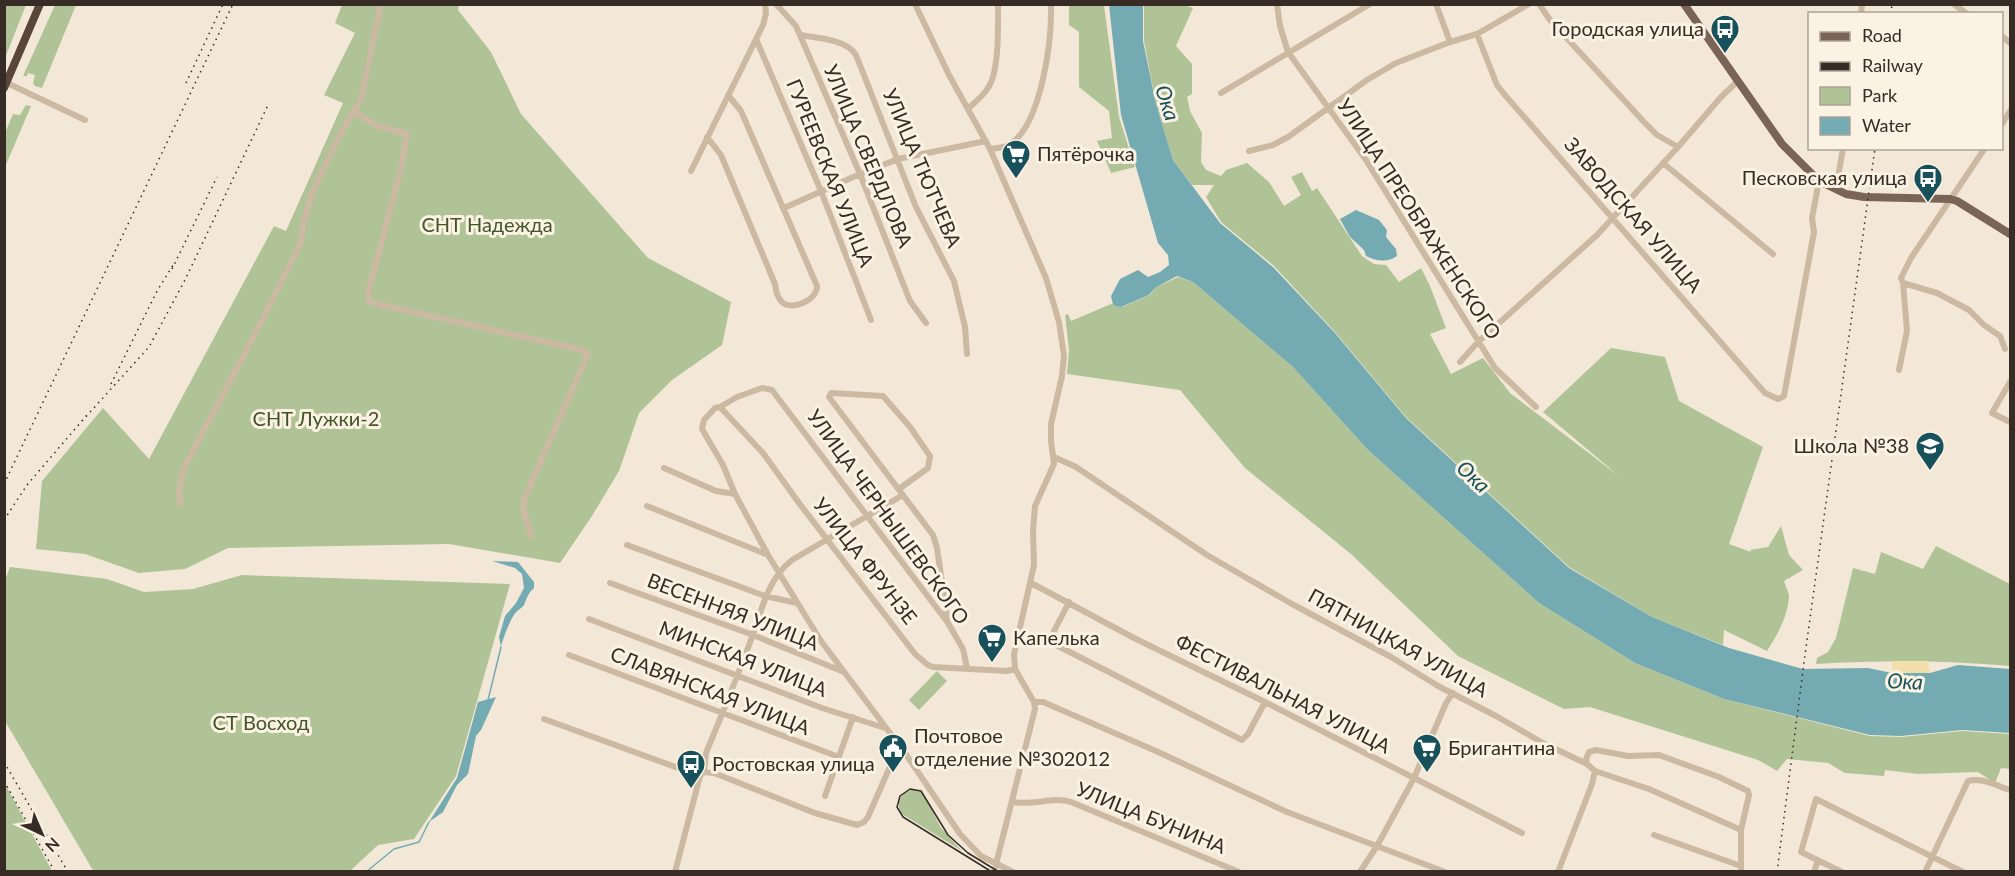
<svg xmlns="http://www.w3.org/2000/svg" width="2015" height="876" viewBox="0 0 2015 876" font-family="Lato,sans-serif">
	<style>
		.green { fill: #b0c396 }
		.sand { fill: #f2dfaa }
		.water { fill: #74abb3 }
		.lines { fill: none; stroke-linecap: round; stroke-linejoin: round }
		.stream { stroke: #74abb3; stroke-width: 1.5 }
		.minor { stroke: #ccb9a2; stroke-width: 6 }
		.major { stroke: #7a6455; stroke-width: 8 }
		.highway { stroke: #58463b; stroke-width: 8 }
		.tram { stroke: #362c25; stroke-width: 1.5 }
		.rail { stroke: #362c25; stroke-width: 1.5; stroke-dasharray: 1.5 4.5; stroke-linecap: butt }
		.labels { text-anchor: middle; stroke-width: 6; stroke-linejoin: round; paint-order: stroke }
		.poi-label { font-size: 20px; fill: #362c25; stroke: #fbf2e4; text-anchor: start }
		.street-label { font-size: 20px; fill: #362c25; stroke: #fbf2e4 }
		.park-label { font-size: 20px; fill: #415627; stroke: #fbf2e4 }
		.water-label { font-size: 21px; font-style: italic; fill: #17515b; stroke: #fbf2e4 }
	</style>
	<rect width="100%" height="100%" fill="#f3e8d7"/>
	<path class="green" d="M5,4l21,1 -21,53 -1,-53z
		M55,5h21l-34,83 -7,-2 -2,-3 2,-8 -7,-2 -1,3h-4z
		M342,5h117l-1,5 33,42 30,62 127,144 83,44 -9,43 -50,35 -33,33 -20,58 -27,45 -32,47 -111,-19 -221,4 -43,21 -46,4 -54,-19 -49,-5 6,-68 61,-73 46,51 125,-233 12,5 57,-128 -19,-8 31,-62 -20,-10z
		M1069,5h35l15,112 16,50 -24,6 -14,-32 15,-3 -3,-27 -30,-24v-55l-10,-7z
		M1144,5h40l9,3 -17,38 16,18v30l-5,3 3,14 12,22 -1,29 5,8 15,6 5,-6 21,-7 22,19 15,24 17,-11 -10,-18 11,-5 10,19 5,-3 45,68 12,8 12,1 13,17 22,-14 9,18 16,42 -16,6 21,40 32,-16 27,35 109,83 -76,-64 68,-64 54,9 14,44 84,46 -34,97 22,8 -1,-2 18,-3 13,-21 8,29 14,15 -19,11c1,4 4,10 5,14 0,19 -12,41 -22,56l-43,-21 -1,15 -71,-28 -83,-50 -163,-150 -71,-85 -61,-66 -53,-44 -15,-25 8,-12h-22l-19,-25 -17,-56 -12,-63z
		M26,105l5,1 -26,61v-34l8,-19 7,1z
		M1178,277l15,5 100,85 75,83 171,153 96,60 89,36 146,37 31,1 61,-6 48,3v35l-9,-1 -6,15 -17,-11 -60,2 -33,-4 -1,6 -39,-3 -17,-10 -41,-4 -10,12 -19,-11 -168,-53 -26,2 -106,-53 -107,-102 -106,-86 -65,-78 -113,-16 2,-24 -4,-35 3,-1 3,7 40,-17 11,3 28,-12 5,-7z
		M1936,546l74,38v82c-64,-6 -129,-6 -194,-2l1,-6 11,-6 8,-14 17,-70 22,6 6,-22 42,17z
		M10,567l97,12 37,13 49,-3 49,-14 268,9 -54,192 -42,63 -36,6 -28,26 -256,1 -89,-151 -1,-138z
		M937,671l10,10 -28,29 -10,-10z
		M5,784l47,87h-47z
		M914,789l9,4 18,35 21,23 -60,-37c-8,-11 -1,-22 12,-25z"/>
	<path class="sand" d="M1892,661h36l2,12h-38z"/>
	<path class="water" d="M1109,5h34v36l13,63 17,56 47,63 53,44 62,66 71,85 163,150 83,49 77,31 74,21 65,-1 24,5h38l28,-8 52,4v64l-48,-3 -61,6 -31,-1 -146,-36 -89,-36 -96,-60 -171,-153 -75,-83 -100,-85 -16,-6 -22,12 -6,7 -28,12 -8,-2 -2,-9 9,-17 18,-9 10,7 12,-5 9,-7 -1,-10 -10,-12 -37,-128z
		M1356,210l23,10 8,10 -1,7 10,12 1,7c-9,7 -22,5 -31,0l-2,-6 -14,-13 -10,-18z
		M492,561l26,1 16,20v6c-6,5 -7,10 -10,17 -3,4 -8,6 -10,10 -4,5 -12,26 -13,32l-2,-10 6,-21 11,-13 8,-15 -2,-14 -7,-6z
		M496,697l-15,33 -5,6 -8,38 -11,11 -14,27 -14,10 28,-44 21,-76z"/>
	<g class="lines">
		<path class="stream" d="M488,700l13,-53
			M366,872l28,-23 25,-7 10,-20"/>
		<path class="minor" d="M776,4l20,22 64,148 50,127 16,22
			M915,4l34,71 41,74 56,129 13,44 5,34 -2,20 -11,48v17l3,23 -19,42 -2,25 1,34 -20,89 1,15 19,33 1,7 -41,163
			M1277,4l3,22 8,26 78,108 129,208 41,39
			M1436,4l14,38
			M1539,4l11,16 94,102 13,13 21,12
			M1954,4l13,10
			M1861,14l1,-10
			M1477,34l20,51 7,9 261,299 13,6 6,-3 30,-164 -2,-14 7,-37
			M800,35c17,3 46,4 56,20l60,152 38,74 11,46 2,27
			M2002,36l8,7
			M756,39l65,152 50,129
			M7,83l78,37
			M1221,93l149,-89
			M968,109c9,-9 20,-17 24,-29 7,-21 6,-54 6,-76
			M355,112l22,14 30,8 -6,34 -33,125 1,8 4,2 209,47 6,4 -63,143 -2,12 8,27
			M2002,124l8,-13
			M707,137l14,18 54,129c1,7 2,14 8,19 9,7 34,-2 34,-17l-76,-175 -13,-16
			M990,149c8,-1 16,-1 22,-6 30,-23 40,-103 39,-139
			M1249,151l24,-6 15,-8 79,-57 29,-17 54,-21 27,-8 52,-30
			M1663,163l110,91
			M691,171l72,-146 3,-11 -1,-10
			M1836,190l7,-42
			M784,208l76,-34 38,-15 88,-18
			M1903,283l34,10 32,17 15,15 16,11 5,13
			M1460,362l18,-20 119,-107 81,-88 43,-50 17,-16
			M1899,370l8,-39 -4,-48 -2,-5 10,-20 74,-110
			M2010,382l-18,31 18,9
			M720,407l43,46 36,50 116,151 13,11 5,2 74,4 8,-2
			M1054,457l22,10 131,88 85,49 99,53 47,29 58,30 47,27 44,21 8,7 54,18 92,41
			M664,468l52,23 19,3
			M899,489l29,-21 2,-12 -20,-29 -27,-31 -52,-3 -2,4 104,138 4,13 11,75
			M180,504l-1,-14 5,-22 80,-151 37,-74 2,-18 9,-32 27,-56 22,-38 20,-95
			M647,506l121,49
			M627,545l138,51 32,7
			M610,583l143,52 91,37
			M1031,583l105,56 129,63 257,131
			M1069,602l-18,35v4l3,3 188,96 6,-6 17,-32
			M589,619l233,89 63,20
			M569,655l270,102
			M967,668l-4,-19 -15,-26 -176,-233 -10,-2 -25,9 -17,10 -5,1 -11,12 -2,9 21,36 12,29 33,61 53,86 84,112 55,81 21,22 32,16
			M1034,702h9l113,49 131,61 158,60
			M544,719l156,57
			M1587,764l-1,-5 3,-7 7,-2 32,6 31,-1 60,22 29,14 1,4 -8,35v42
			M704,772l2,-19c15,-36 29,-71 43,-108 12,-29 16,-64 43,-85l111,-65
			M700,776l4,-4 10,1 101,40 42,12 7,-3 4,-5 28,-64 5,-6
			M825,796l28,-79
			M1013,802c23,4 39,-6 58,0l168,70
			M1654,835l87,31
			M675,872l25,-96
			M1360,872l17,-26 37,-68 32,-75 7,-10
			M1558,872l34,-88 3,-13
			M1814,872l4,-12
			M1842,872l-41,-20 15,-53 147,73
			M1925,872l43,-91c14,-4 29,5 42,9"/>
		<path class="major" d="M1684,4l98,140 37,37 27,13 18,3 86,2 7,2 53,33"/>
		<path class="highway" d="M4,88l36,-84"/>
		<path class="tram" d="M992,872l-89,-55 -6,-10 3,-11 10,-7 11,2 27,44 20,18 31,19"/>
		<path class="rail" d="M1891,14l1,-10
			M186,83l37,-79
			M172,269l45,-92
			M111,384l46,-93 18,-29
			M82,421l67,-74 36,-67 84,-177
			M4,484l229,-480
			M4,520l23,-35 60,-70
			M4,762l64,110
			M4,781l51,91
			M1777,872l28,-217 70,-507"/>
	</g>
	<defs>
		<g id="bus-pin" transform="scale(1.5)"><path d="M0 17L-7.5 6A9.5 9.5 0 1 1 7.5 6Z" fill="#17515b" stroke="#fbf2e4"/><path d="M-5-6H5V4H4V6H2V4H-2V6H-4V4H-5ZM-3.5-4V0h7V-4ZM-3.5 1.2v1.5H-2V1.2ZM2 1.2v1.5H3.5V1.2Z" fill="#fff"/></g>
		<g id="supermarket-pin" transform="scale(1.5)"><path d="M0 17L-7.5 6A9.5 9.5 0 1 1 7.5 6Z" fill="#17515b" stroke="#fbf2e4"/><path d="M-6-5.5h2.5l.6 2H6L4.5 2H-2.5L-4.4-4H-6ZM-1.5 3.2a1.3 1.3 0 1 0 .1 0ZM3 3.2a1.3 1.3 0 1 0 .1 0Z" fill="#fff"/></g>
		<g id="school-pin" transform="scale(1.5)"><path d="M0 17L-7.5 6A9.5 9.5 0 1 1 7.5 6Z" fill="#17515b" stroke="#fbf2e4"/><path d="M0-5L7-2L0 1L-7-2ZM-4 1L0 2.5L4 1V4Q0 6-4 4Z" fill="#fff"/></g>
		<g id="civic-pin" transform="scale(1.5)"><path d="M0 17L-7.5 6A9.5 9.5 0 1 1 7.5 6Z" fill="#17515b" stroke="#fbf2e4"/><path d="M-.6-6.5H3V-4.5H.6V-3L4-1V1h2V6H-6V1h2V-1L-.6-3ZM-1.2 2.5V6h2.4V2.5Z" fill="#fff"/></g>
	</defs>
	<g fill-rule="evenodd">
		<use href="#bus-pin" x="1725" y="29"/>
		<use href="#supermarket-pin" x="1016" y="154"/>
		<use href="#bus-pin" x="1928" y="178"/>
		<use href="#school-pin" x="1930" y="446"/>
		<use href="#supermarket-pin" x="992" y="638"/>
		<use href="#civic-pin" x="893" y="748"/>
		<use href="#supermarket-pin" x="1427" y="748"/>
		<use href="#bus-pin" x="691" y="764"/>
	</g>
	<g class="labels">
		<g class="poi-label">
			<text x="1704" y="36" text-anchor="end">Городская улица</text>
			<text x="1037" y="161">Пятёрочка</text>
			<text x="1907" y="185" text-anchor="end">Песковская улица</text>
			<text x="1909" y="453" text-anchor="end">Школа №38</text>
			<text x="1013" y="645">Капелька</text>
			<text x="914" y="743">Почтовое<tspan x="914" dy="23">отделение №302012</tspan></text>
			<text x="1448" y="755">Бригантина</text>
			<text x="712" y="771">Ростовская улица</text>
		</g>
		<g class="street-label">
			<text transform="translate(868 156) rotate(67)" y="7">УЛИЦА СВЕРДЛОВА</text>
			<text transform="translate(922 168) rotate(67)" y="7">УЛИЦА ТЮТЧЕВА</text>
			<text transform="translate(830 173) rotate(68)" y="7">ГУРЕЕВСКАЯ УЛИЦА</text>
			<text transform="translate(1633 215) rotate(49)" y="7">ЗАВОДСКАЯ УЛИЦА</text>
			<text transform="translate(1419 219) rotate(57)" y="7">УЛИЦА ПРЕОБРАЖЕНСКОГО</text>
			<text transform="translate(888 517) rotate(54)" y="7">УЛИЦА ЧЕРНЫШЕВСКОГО</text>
			<text transform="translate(865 561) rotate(52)" y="7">УЛИЦА ФРУНЗЕ</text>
			<text transform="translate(733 612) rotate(21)" y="7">ВЕСЕННЯЯ УЛИЦА</text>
			<text transform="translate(1398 643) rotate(29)" y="7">ПЯТНИЦКАЯ УЛИЦА</text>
			<text transform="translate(743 659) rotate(21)" y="7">МИНСКАЯ УЛИЦА</text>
			<text transform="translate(710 691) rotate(21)" y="7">СЛАВЯНСКАЯ УЛИЦА</text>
			<text transform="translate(1283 694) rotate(27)" y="7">ФЕСТИВАЛЬНАЯ УЛИЦА</text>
			<text transform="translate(1151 818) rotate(22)" y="7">УЛИЦА БУНИНА</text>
		</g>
		<g class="park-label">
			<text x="487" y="232">СНТ Надежда</text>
			<text x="316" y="426">СНТ Лужки-2</text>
			<text x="261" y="730">СТ Восход</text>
		</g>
		<g class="water-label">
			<text transform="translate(1167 103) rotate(72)" y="7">Ока</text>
			<text transform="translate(1473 477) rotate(43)" y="7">Ока</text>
			<text transform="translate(1905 682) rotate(3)" y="7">Ока</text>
		</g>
	</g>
	<rect width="2015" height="876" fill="none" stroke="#362c25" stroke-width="12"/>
	<rect x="1808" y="12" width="195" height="138" fill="#fbf2e4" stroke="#aca398" stroke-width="1.5"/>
	<rect x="1820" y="32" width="30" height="9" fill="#7a6455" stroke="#aca398" stroke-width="1.5"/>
	<text x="1862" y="42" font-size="18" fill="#362c25">Road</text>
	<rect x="1820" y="62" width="30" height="9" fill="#362c25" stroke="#aca398" stroke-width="1.5"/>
	<text x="1862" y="72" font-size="18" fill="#362c25">Railway</text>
	<rect x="1820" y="87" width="30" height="18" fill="#b0c396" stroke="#aca398" stroke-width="1.5"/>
	<text x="1862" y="102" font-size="18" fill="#362c25">Park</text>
	<rect x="1820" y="117" width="30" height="18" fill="#74abb3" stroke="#aca398" stroke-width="1.5"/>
	<text x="1862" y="132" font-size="18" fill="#362c25">Water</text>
	<g transform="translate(42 834) rotate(136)" stroke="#fbf2e4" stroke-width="4.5" paint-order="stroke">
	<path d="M0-4.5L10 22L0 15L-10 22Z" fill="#362c25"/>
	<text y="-9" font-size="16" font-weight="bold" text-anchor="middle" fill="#362c25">N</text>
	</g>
</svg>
